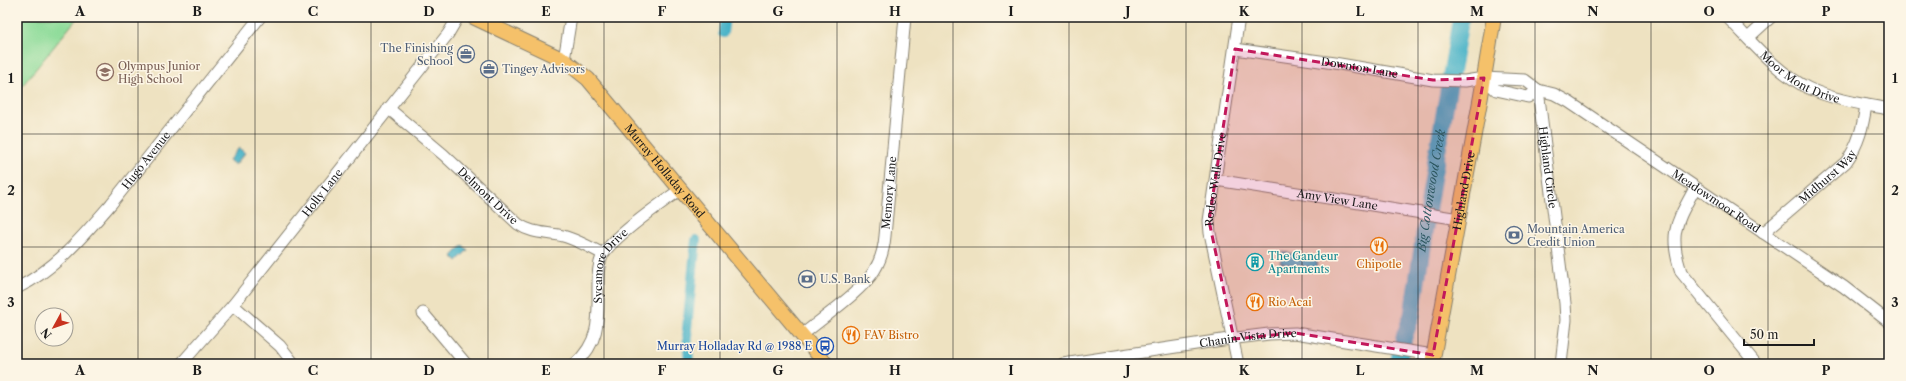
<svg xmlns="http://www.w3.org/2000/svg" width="1906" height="381" viewBox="0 0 1906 381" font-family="'Libre Caslon Text',serif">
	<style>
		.green { fill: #8edc9a; stroke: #557c5b }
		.water { fill: #4ab3c8; stroke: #336872 }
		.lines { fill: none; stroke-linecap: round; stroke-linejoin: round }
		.canal { stroke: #4ab3c8; stroke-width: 10 }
		.river { stroke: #4ab3c8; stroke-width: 17 }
		.minor-casing { stroke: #857f6e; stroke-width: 13 }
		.major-casing { stroke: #857f6e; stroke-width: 16 }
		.minor { stroke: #fff; stroke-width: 11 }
		.major { stroke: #f5c16b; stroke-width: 14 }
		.marked { fill: #c2185b; fill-opacity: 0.2; stroke: #c2185b; stroke-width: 3; stroke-dasharray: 8 5; stroke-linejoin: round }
		.grid { fill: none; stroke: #1c1c1c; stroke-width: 1; stroke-opacity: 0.55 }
		.labels { text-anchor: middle; stroke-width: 3; stroke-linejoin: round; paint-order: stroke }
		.service-label { font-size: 11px; fill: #4e5e75; stroke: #fcf5e5; text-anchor: start }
		.education-label { font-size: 11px; fill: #785e54; stroke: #fcf5e5; text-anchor: start }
		.street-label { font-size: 11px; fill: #1c1c1c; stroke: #fcf5e5 }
		.culture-label { font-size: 11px; fill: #0d838f; stroke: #fcf5e5; text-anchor: start }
		.food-label { font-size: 11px; fill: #c56008; stroke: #fcf5e5; text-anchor: start }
		.transit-label { font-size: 11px; fill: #164399; stroke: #fcf5e5; text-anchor: end }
		.water-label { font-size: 12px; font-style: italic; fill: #2e5861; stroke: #fcf5e5 }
		.neatline { fill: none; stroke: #1c1c1c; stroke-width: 1.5 }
		.grid-label { font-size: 13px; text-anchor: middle; font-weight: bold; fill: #1c1c1c }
	</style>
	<rect width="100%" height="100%" fill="#fcf5e5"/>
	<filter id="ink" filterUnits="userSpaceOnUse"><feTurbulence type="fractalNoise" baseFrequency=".025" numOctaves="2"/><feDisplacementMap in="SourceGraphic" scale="8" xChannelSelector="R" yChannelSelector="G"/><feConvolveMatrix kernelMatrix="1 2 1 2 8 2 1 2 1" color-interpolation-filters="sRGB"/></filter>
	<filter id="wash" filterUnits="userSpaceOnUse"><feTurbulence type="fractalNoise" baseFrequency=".012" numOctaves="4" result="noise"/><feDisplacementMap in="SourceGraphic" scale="16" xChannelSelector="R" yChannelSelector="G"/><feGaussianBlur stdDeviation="0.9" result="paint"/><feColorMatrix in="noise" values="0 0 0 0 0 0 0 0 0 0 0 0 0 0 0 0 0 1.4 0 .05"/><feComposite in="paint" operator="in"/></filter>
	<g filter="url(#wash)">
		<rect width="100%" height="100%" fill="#eee2c1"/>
		<path class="green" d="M17,17h61l-56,69 -5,-4z"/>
		<path class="water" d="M239,148l6,5 -10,12 -6,-5z
			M463,245l5,5 -11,11 -5,-5z
			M1282,252l36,5 -2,11 -36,-5z"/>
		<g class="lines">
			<path class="canal" d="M723,33l2,-16
				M689,364l-2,-35 9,-89"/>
			<path class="river" id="s1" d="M1398,364l6,-27 8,-22 18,-121 31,-177"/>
		</g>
	</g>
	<g filter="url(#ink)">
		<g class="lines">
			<g class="minor-casing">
				<g id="minor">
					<path id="s2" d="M1727,17c25,25 50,56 81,71 25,12 54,16 81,21"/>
					<path d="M1748,38l23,-21"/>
					<path id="s3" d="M1235,49l99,14 99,17 32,1 19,-3 41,2 13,10 16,4 15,8 275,185 45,35"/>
					<path d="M564,60l7,-43"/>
					<path d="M1484,78l12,12 32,7 10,-7"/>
					<path id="s4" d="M1538,90l27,213 1,17 -5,44"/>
					<path id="s5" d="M388,108l56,47 74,69c14,10 29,8 45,12 14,4 27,11 40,18"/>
					<path id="s6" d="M1216,180l243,39"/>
					<path d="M1695,188c-18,34 -27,44 -14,84l75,92"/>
					<path id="s7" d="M1763,233l83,-71c13,-18 17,-36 20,-57"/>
					<path id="s8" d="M17,288c38,-18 67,-53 94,-84l149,-187"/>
					<path d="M233,305l47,41 14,18"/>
					<path d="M423,313l43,51"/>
					<path id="s9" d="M802,335c19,-16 60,-44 72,-64 7,-11 10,-23 11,-35l20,-219"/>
					<path id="s10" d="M181,364l52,-59 215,-271 10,-17"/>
					<path id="s11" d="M575,364c26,-23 23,-47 23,-78 0,-11 0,-20 4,-30 9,-18 61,-54 79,-67"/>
					<path id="s12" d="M1063,364l166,-25 40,-5 26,-1 138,22"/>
					<path id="s13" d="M1238,364l-28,-131 -1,-12 30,-204"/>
				</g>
			</g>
			<g class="major-casing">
				<g id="major">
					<path id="s14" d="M473,17l91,43 24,19 238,285"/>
					<path id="s15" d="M1432,364l49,-268 13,-79"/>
				</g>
			</g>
			<use href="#minor" class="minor"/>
			<use href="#major" class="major"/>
		</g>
	</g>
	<path class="marked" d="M1235,49l198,31 51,-2 -51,277 -138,-22 -61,6 -25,-118z"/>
	<path class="grid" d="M138,17v347M255,17v347M371,17v347M488,17v347M604,17v347M720,17v347M837,17v347M953,17v347M1069,17v347M1186,17v347M1302,17v347M1418,17v347M1535,17v347M1651,17v347M1768,17v347M17,134h1872M17,247h1872"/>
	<defs>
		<g id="office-ring" transform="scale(0.9)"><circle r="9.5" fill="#fcf5e5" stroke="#5c6f8a" stroke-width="1.5"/><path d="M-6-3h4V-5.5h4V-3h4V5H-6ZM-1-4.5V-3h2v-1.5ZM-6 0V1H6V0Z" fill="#5c6f8a"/></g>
		<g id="school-ring" transform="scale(0.9)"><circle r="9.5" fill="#fcf5e5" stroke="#8d6e63" stroke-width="1.5"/><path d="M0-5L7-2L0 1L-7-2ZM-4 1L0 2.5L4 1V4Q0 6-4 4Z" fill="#8d6e63"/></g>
		<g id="bank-ring" transform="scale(0.9)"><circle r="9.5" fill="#fcf5e5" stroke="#5c6f8a" stroke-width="1.5"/><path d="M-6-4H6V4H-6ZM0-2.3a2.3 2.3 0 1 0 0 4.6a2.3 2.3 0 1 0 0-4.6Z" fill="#5c6f8a"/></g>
		<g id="restaurant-ring" transform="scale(0.9)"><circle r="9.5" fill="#fcf5e5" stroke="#e8710a" stroke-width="1.5"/><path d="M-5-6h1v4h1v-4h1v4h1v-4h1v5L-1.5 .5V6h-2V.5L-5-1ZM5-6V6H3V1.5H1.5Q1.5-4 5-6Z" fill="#e8710a"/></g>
		<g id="building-ring" transform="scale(0.9)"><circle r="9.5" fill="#fcf5e5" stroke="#0f9aa8" stroke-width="1.5"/><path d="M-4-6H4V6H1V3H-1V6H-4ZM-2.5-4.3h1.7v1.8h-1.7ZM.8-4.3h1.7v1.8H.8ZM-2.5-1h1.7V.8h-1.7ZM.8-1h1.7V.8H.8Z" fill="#0f9aa8"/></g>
		<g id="bus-ring" transform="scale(0.9)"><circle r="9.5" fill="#fcf5e5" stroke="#1a4fb4" stroke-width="1.5"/><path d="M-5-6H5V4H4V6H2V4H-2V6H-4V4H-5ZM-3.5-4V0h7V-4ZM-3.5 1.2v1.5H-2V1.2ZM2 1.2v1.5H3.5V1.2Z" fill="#1a4fb4"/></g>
	</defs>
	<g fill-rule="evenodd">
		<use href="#office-ring" x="466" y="54"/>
		<use href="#office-ring" x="489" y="69"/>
		<use href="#school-ring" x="105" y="72"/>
		<use href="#bank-ring" x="1514" y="235"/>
		<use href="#restaurant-ring" x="1379" y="246"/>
		<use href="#building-ring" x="1255" y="262"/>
		<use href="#bank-ring" x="807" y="279"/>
		<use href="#restaurant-ring" x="1255" y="302"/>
		<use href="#restaurant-ring" x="851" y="335"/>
		<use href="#bus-ring" x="825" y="346"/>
	</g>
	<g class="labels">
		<g class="service-label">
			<text x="453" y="52" text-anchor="end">The Finishing<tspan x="453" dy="13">School</tspan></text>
			<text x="502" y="73">Tingey Advisors</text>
			<text x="1527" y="233">Mountain America<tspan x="1527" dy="13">Credit Union</tspan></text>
			<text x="820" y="283">U.S. Bank</text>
		</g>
		<g class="education-label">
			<text x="118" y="70">Olympus Junior<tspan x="118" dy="13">High School</tspan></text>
		</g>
		<g class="street-label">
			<text dy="4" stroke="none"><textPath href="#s3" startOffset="126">Downton Lane</textPath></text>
			<text dy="4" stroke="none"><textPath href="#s2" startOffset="96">Moor Mont Drive</textPath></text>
			<text dy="4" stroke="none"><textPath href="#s8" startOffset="183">Hugo Avenue</textPath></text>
			<text dy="4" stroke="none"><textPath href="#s4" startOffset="78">Highland Circle</textPath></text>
			<text dy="4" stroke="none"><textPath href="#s14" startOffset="251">Murray Holladay Road</textPath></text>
			<text dy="4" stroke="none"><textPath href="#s7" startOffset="86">Midhurst Way</textPath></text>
			<text dy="4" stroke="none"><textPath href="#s13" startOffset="188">Rodeo Walk Drive</textPath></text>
			<text dy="4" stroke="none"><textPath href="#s15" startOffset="176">Highland Drive</textPath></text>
			<text dy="4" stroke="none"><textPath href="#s10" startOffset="222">Holly Lane</textPath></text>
			<text dy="4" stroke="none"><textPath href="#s9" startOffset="177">Memory Lane</textPath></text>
			<text dy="4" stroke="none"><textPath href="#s5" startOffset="133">Delmont Drive</textPath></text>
			<text dy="4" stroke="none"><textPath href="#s6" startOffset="123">Amy View Lane</textPath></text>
			<text dy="4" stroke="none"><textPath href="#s3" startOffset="520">Meadowmoor Road</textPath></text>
			<text dy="4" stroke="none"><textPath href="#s11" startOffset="109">Sycamore Drive</textPath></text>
			<text dy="4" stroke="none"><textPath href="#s12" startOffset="187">Chanin Vista Drive</textPath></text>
		</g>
		<g class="culture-label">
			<text x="1268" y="260">The Gandeur<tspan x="1268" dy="13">Apartments</tspan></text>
		</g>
		<g class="food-label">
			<text x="1379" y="268" text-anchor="middle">Chipotle</text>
			<text x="1268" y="306">Rio Acai</text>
			<text x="864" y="339">FAV Bistro</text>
		</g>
		<g class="transit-label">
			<text x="812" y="350">Murray Holladay Rd @ 1988 E</text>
		</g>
		<g class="water-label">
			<text dy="4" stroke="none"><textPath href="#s1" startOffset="177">Big Cottonwood Creek</textPath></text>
		</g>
	</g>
	<rect width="1906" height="381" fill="none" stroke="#fcf5e5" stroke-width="44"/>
	<g transform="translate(54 327) rotate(230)"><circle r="19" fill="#fcf5e5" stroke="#a29e95"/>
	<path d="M0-3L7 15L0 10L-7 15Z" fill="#c8321e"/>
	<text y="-6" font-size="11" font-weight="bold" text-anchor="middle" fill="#1c1c1c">N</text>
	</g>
	<path d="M1744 339v6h70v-6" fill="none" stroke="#1c1c1c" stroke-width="2"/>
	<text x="1750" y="339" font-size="12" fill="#1c1c1c" stroke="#fcf5e5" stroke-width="3" paint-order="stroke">50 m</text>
	<rect x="22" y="22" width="1862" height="337" class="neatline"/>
	<g class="grid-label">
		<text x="80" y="16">A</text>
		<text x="197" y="16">B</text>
		<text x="313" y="16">C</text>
		<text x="429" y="16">D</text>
		<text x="546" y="16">E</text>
		<text x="662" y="16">F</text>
		<text x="778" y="16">G</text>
		<text x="895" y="16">H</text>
		<text x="1011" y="16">I</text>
		<text x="1128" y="16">J</text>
		<text x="1244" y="16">K</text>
		<text x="1360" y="16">L</text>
		<text x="1477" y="16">M</text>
		<text x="1593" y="16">N</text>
		<text x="1709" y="16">O</text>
		<text x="1826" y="16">P</text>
		<text x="11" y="83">1</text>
		<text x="1895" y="83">1</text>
		<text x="11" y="195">2</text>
		<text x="1895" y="195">2</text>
		<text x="11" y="307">3</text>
		<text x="1895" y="307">3</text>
		<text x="80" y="375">A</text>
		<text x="197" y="375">B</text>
		<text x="313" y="375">C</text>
		<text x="429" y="375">D</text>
		<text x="546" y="375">E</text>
		<text x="662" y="375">F</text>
		<text x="778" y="375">G</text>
		<text x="895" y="375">H</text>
		<text x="1011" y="375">I</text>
		<text x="1128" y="375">J</text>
		<text x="1244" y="375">K</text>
		<text x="1360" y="375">L</text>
		<text x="1477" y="375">M</text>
		<text x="1593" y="375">N</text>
		<text x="1709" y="375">O</text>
		<text x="1826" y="375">P</text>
	</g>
</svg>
